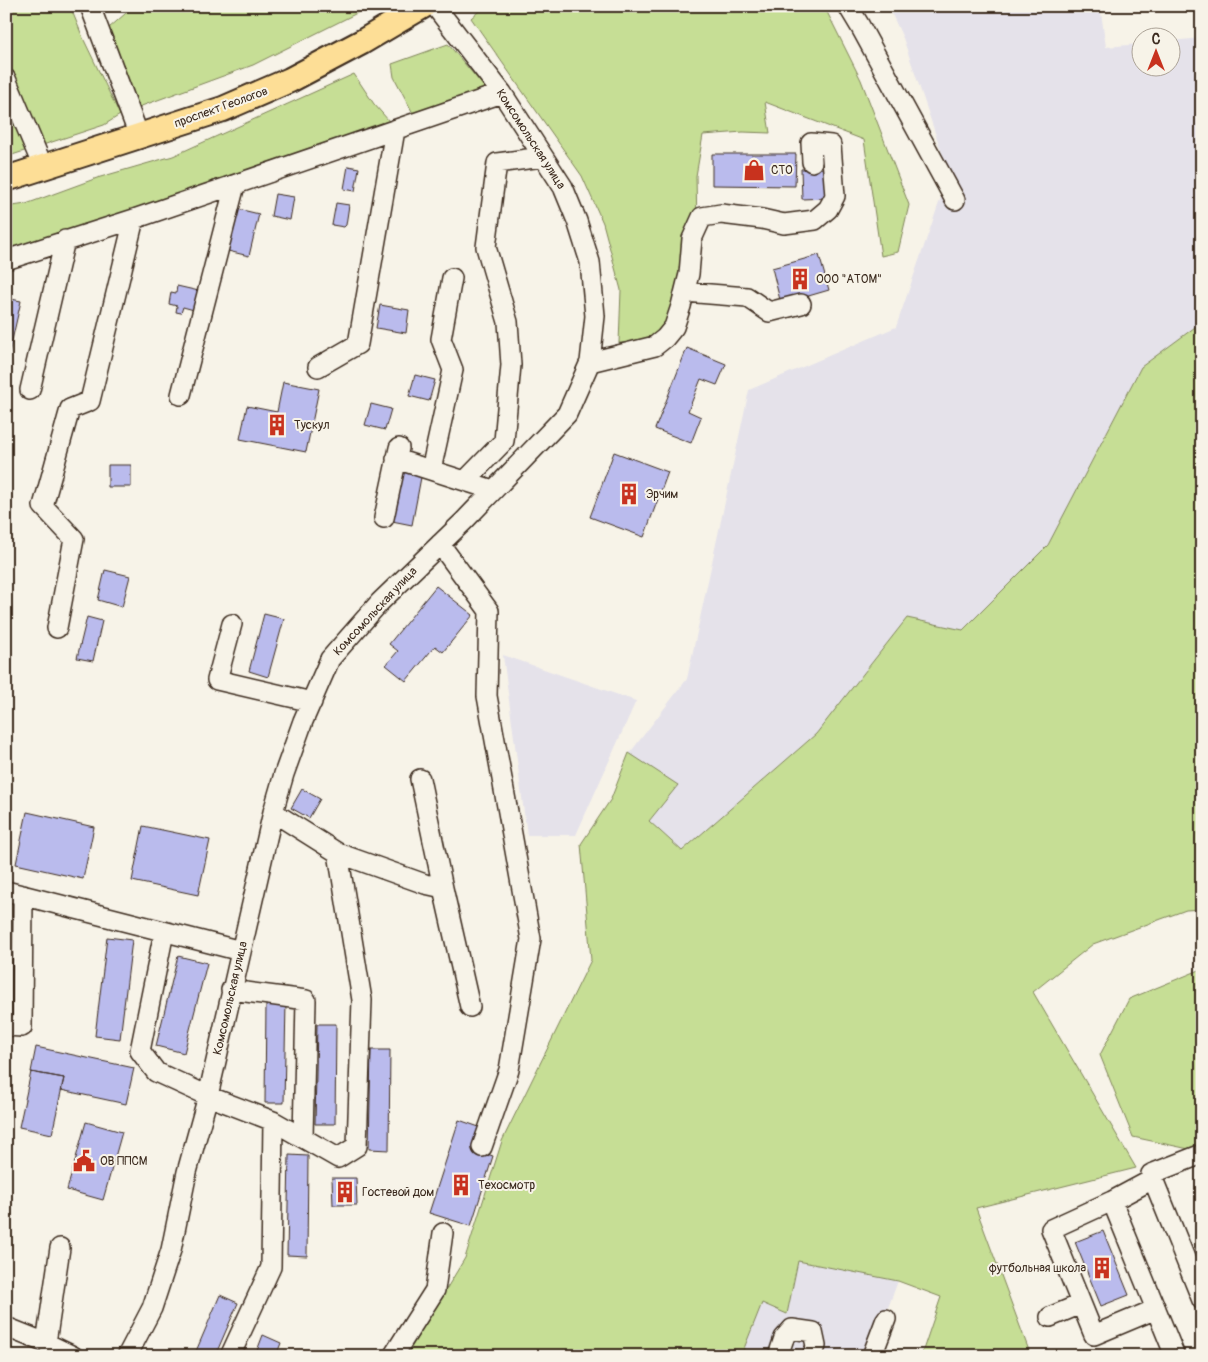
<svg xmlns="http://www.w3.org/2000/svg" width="1208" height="1362" viewBox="0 0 1208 1362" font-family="Pangolin,sans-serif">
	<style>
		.built { fill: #e5e2ea }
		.green { fill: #c6de95; stroke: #80845a }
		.building { fill: #babbed; stroke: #3b2a1e }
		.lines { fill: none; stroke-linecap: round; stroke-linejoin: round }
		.minor-casing { stroke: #3b2a1e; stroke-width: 22 }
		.major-casing { stroke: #3b2a1e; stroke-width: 28 }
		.minor { stroke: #f7f3e8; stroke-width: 19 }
		.major { stroke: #fdde96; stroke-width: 24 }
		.labels { text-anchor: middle; stroke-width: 4; stroke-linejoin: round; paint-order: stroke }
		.street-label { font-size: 12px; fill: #3b2a1e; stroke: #f7f3e8 }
		.poi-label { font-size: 12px; fill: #3b2a1e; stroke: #f7f3e8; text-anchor: start }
	</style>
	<rect width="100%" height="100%" fill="#f7f3e8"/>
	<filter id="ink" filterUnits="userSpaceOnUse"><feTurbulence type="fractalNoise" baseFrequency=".02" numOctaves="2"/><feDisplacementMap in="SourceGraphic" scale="10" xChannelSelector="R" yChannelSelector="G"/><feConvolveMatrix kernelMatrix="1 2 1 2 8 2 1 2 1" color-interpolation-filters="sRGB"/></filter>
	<g filter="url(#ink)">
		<path class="built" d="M888,6h212l6,41 34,-3v24h30l1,-27 31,-3v284l-61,45 -93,178 -85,85 -56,-12 -91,116 -134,117 -33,-30 29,-36 -49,-31 58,-75 62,-289 147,-63 53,-153 -46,-136z
			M503,655l133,46 -60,134h-49z
			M798,1261l100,20 -28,75h-129l21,-53 25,11z"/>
		<path class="green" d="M6,6h64l13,32 37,77 -16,10 -98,32z
			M134,6h237l-118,59 -117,43 -27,-80z
			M485,6h339l37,74 48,125 -11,47 -17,4 -17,-116 -99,-38 5,31 -27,-1 -40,3 -7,41 1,51 -37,114 -41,2 2,-53 -18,-67 -21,-47 -111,-158z
			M448,44l38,45 -71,28 -21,-40 -2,-13z
			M354,74l20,30 15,17 -21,13 -362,122v-49l20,-3 71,-26 76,-22z
			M1202,322v587l-16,1 -93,34 -60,48 103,176 -160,40 55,148h-110l20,-59 -43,-16 -100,-20 -11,53 -25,-11 -21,53h-335l59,-98 37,-117 89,-181 -10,-116 30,-45 18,-46 49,32 -29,36 33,30 134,-117 91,-116 56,12 85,-85 93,-178z
			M1202,969v175l-13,5 -56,-12 -33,-82 29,-56z"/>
		<path class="building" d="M712,154h84l-1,32 -83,-1z
			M348,166l11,2 -4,23 -11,-2z
			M826,168l1,30 -25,1 -1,-30z
			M275,194l19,3 -4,23 -19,-4z
			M336,203l13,2 -3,20 -2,2 -12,-2z
			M238,209l21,5 -10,42 -21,-5z
			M819,255l10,35 -48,14 -9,-36z
			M177,286l35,8 -18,16 -11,-3 -2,6 -5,-1 1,-6 -8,-2 2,-12 5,1z
			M6,298l15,3 -15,66z
			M380,305l29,5 -3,23 -30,-5z
			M687,348l39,16 -9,21 -16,-6 -13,32 13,6 -10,26 -36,-14z
			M415,375l20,5 -6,21 -20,-5z
			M283,382l36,7 -13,63 -66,-13 7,-33 30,6z
			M371,404l20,5 -6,21 -20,-5z
			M614,452l54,20 -24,65 -54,-20z
			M108,465h23v22h-23z
			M402,468l20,4 -10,53 -20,-4z
			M105,570l25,6 -8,31 -24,-7z
			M436,586l37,29 -30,37 -8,-6 -29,35 -20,-16 12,-14 -9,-7z
			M264,614l20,5 -16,58 -19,-6z
			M87,617l15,4 -9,40 -16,-3z
			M302,789l18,10 -11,19 -18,-10z
			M27,812l67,15 -11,52 -67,-15z
			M143,826l67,14 -12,55 -66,-14z
			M107,937l25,3 -12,99 -25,-3z
			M178,956l29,7 -23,90 -28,-7z
			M266,1003h20l-2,100h-19z
			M317,1024h19l-1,100h-20z
			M36,1047l98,21 -8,36 -65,-14 3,-12 -33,-6z
			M371,1050h19l-1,100 -20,-1z
			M31,1072l33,6 -12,56 -33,-7z
			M459,1120l23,8 -7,22 18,6 -22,70 -42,-13z
			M86,1122l36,10 -19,68 -36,-10z
			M289,1155l19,1 -1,100 -20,-1z
			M332,1178h24l1,27h-24z
			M1103,1231l26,64 -28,11 -26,-64z
			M220,1295l18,8 -23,53h-21z
			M263,1335l18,8 -5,13h-21z"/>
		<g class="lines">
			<g class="minor-casing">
				<path id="minor" d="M90,6l49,130
					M848,6l12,20 95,174
					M6,79l37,88
					M6,260l128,-41 368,-126
					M685,292l62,5 22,15 32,-8
					M590,362l65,-16 10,-8 9,-11 7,-21 8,-32 3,-35 10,-22 19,-3 41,5 22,5 31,-4 13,-11 7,-13 -4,-51 -20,-2 1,19
					M318,367l40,-23 37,-214
					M30,390l35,-150
					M181,395l54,-210
					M396,459l97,31
					M431,470l22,-100 -12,-31 11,-61
					M465,481l39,-40 7,-76 -3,-43 -22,-75 11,-84 45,-6
					M384,518l15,-70
					M440,544l49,67 -2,85 44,243 -22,131 -27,77
					M232,624l-15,56 95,22
					M57,628l17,-89 -31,-33 27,-97 20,-8 44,-182
					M273,812l65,41 87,31 18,4 -23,-109
					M443,888l27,119
					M6,891l235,60
					M164,932l-24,119 16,21 52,24 65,25 65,37 19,-12 5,-146 -24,-147
					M231,990l75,10 -3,138
					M6,1026l16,1 1,-132
					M1202,1154l-51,20 51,126
					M1153,1179l-41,22 -61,28 43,106 62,-26
					M1112,1201l63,155
					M1050,1317l31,-13
					M6,1327l40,16 27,13
					M46,1343l14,-95
					M127,1356l25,-48 19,-58 16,-78 21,-76 65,-284 11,-38 19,-53 27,-62 50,-57 84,-81 103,-107 23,-52 5,-46 -5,-54 -13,-41 -14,-34 -61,-94 -67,-87
					M230,1356l41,-89 2,-146
					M393,1356l42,-66 8,-57
					M778,1356l6,-18 8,-9 21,3 3,14 -4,10
					M872,1356l14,-37"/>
			</g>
			<g class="major-casing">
				<path id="major" d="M6,179l217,-70 67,-29 72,-38 61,-36"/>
			</g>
			<use href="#minor" class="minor"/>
			<use href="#major" class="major"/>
		</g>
	</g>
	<defs>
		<g id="shop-bare" transform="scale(1.725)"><path d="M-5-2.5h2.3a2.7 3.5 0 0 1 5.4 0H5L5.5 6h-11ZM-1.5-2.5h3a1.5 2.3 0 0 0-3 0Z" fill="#c8321e" stroke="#f7f3e8" stroke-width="2.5" paint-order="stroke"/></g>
		<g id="building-bare" transform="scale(1.725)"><path d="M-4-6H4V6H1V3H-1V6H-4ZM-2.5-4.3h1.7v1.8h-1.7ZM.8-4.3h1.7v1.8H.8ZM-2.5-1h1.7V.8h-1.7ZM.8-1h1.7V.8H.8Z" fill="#c8321e" stroke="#f7f3e8" stroke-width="2.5" paint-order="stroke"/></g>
		<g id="civic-bare" transform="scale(1.725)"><path d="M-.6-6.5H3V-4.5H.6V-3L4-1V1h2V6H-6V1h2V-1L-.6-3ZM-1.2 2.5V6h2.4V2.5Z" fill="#c8321e" stroke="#f7f3e8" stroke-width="2.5" paint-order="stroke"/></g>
	</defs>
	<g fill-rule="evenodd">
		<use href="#shop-bare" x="754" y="170"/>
		<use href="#building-bare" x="800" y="279"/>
		<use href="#building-bare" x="277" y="425"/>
		<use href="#building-bare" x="629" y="494"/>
		<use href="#civic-bare" x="84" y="1161"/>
		<use href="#building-bare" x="461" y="1185"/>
		<use href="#building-bare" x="345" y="1192"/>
		<use href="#building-bare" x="1102" y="1268"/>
	</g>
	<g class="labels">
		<g class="street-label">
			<text transform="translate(221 107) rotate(-20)" y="4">проспект Геологов</text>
			<text transform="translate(531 139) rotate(57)" y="4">Комсомольская улица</text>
			<text transform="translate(375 611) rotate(-47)" y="4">Комсомольская улица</text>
			<text transform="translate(230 998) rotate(-77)" y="4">Комсомольская улица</text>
		</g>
		<g class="poi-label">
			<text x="771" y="174">СТО</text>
			<text x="816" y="283">ООО "АТОМ"</text>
			<text x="294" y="429">Тускул</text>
			<text x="646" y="498">Эрчим</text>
			<text x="100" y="1165">ОВ ППСМ</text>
			<text x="478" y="1189">Техосмотр</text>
			<text x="362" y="1196">Гостевой дом</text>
			<text x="1086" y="1272" text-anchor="end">футбольная школа</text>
		</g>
	</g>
	<rect width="1208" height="1362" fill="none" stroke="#f7f3e8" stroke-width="25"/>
	<rect x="12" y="12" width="1183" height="1337" fill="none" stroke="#3b2a1e" stroke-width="2" filter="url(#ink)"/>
	<g transform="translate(1156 52)"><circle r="24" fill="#f7f3e8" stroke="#aca397"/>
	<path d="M0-4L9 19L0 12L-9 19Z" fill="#c8321e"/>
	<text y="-8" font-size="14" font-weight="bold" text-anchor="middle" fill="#3b2a1e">С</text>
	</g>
</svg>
